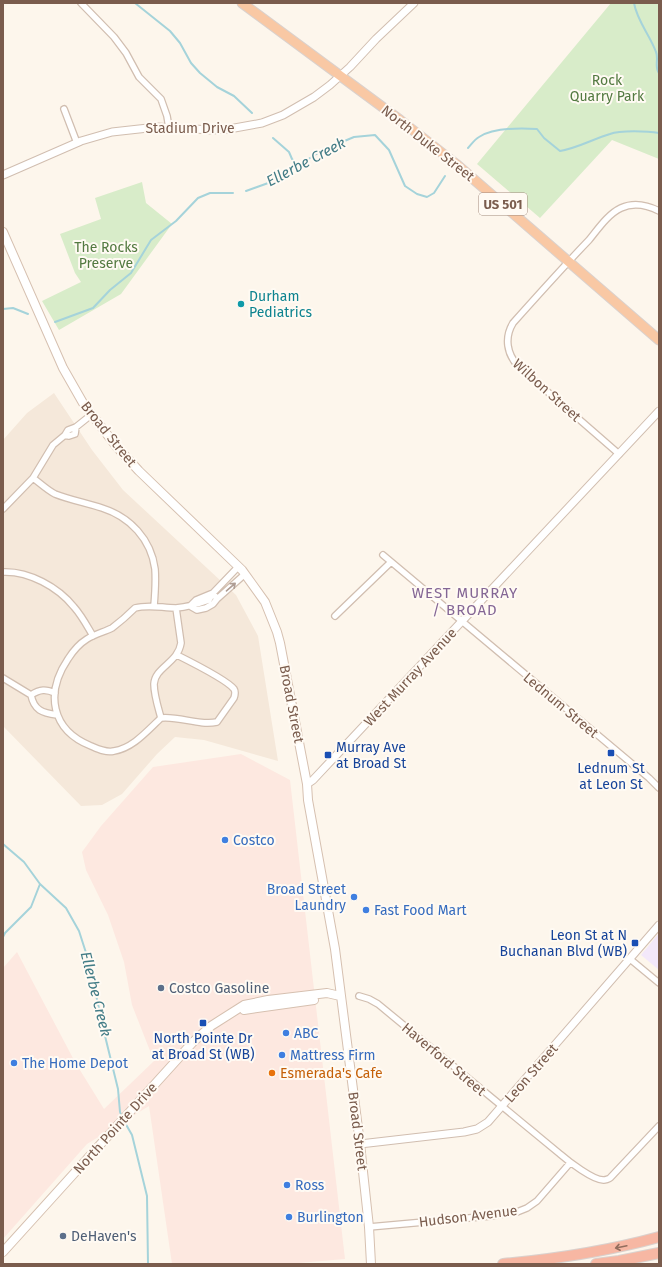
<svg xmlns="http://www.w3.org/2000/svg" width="662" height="1267" viewBox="0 0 662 1267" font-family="'Fira Sans',sans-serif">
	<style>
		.residential { fill: #f5e8da }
		.commercial { fill: #fde8e0 }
		.education { fill: #f3e8fa }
		.green { fill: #d8ecc9 }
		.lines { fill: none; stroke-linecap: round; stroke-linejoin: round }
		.stream { stroke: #a5d3da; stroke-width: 2 }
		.minor-casing { stroke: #d1beb0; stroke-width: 8 }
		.tertiary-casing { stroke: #d1beb0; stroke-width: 9 }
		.secondary-casing { stroke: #d6c0b0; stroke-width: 10 }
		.trunk-casing { stroke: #dad1cd; stroke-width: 11 }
		.motorway-casing { stroke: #dad1cd; stroke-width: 12 }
		.minor { stroke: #fff; stroke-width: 5.5 }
		.tertiary { stroke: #fff; stroke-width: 7 }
		.secondary { stroke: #fff; stroke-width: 8 }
		.trunk { stroke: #f9c8a4; stroke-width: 9 }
		.motorway { stroke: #f7b7a3; stroke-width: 10 }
		.oneway { stroke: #af9d94 }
		.oneway2 { stroke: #936e5e }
		.culture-dot { fill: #0f9aa8; stroke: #fffaf3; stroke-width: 1.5 }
		.transit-dot { fill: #1a4fb4; stroke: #fffaf3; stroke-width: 1.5 }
		.shop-dot { fill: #3f7fe0; stroke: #fffaf3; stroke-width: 1.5 }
		.service-dot { fill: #5c6f8a; stroke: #fffaf3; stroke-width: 1.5 }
		.food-dot { fill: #e8710a; stroke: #fffaf3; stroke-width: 1.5 }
		.labels { text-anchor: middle; stroke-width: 4; stroke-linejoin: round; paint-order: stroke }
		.shield { fill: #fffaf3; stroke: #a28b7f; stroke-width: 1 }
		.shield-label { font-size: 13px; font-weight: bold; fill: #7a5c4d }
		.park-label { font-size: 14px; fill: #537a41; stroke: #fffaf3 }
		.street-label { font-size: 14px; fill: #7a5c4d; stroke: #fffaf3 }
		.culture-label { font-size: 14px; fill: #0d838f; stroke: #fffaf3; text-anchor: start }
		.transit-label { font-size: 14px; fill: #164399; stroke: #fffaf3 }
		.shop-label { font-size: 14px; fill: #366cbe; stroke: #fffaf3; text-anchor: start }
		.service-label { font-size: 14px; fill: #4e5e75; stroke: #fffaf3; text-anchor: start }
		.food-label { font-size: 14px; fill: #c56008; stroke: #fffaf3; text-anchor: start }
		.water-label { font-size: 15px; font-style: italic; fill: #437c86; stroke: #fffaf3 }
		.neighbourhood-label { font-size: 15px; letter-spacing: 1px; fill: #846695; stroke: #fffaf3 }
	</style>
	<rect width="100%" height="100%" fill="#fdf6ec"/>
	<path class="residential" d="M54,393l38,57 31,40 113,105 22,41 20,125 -74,-21 -29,-3 -18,17 -35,40 -20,11 -21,1 -78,-80v-286l24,-27z"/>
	<path class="commercial" d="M241,754l49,26 55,479 -58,5h-115l-23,-158 -62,38 -84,95v-271l14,-16 58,110 29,47 50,-48 -22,-56 -8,-43 -16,-47 -22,-45 -4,-18 19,-26 52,-59z"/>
	<path class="education" d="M659,933v37l-18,-15z"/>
	<path class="green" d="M611,3h48v156l-47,-19 -72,78 -63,-54z
		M142,182l4,21 26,21 -51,70 -62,36 -17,-29 39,-19 -6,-9 -15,-39 41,-15 -6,-21z"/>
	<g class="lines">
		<path class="stream" d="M135,3l35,28 10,12 11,20 9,10 17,14 17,9 18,17
			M634,3c3,18 16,32 22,49 3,7 -2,15 3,21
			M273,138l16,14 3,7 7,6
			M468,148c3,-3 6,-8 11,-11 14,-9 42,-9 58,-8l7,9 16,13c18,-3 33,-12 50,-17 10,-4 38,-3 49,-1
			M246,191l25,-9 52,-32 31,-13 21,-2 14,15 16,36 12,8 10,3 7,-4 11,-17
			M3,309l10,-1 15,6
			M55,322l38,-14 17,-18 21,-17 20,-33 25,-19 22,-23 12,-5h23
			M3,844l21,18 16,22 26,24 13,23 9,28 18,81 12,49 2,23 2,5
			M3,937l2,-4 26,-26 9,-23
			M124,1121l8,14 15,61 1,68"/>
		<g class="minor-casing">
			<path id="minor" d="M81,3l33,34 12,16 13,24 22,22 6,17 2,12
				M64,109l13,34
				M65,435l4,1 6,-2 1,-7
				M619,454l-101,-88c-11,-12 -14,-28 -5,-43 25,-28 50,-56 76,-83 9,-11 19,-26 32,-32 13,-6 26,-3 38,3
				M33,478c7,5 14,12 22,16 15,6 32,9 47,14 28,9 49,31 53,61 1,13 0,25 -1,37
				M3,509l30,-31 20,-33 12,-10 3,-5 8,-3 15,-12
				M383,555l266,223 10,10
				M3,572c26,-1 55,15 71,35 8,9 13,19 19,29
				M190,606l7,4 9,-2 7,-4 4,-5 28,-25
				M190,606l6,-6 17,-7 25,-26
				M176,608l5,35c-3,20 -26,24 -27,41 0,11 4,23 7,34 -14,13 -28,30 -47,33 -8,2 -16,-2 -23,-5 -40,-16 -46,-53 -23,-87 5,-8 11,-15 19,-20 8,-5 17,-7 25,-11 8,-6 16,-13 23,-20 14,-4 27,0 41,0 11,-1 22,-4 33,-8l4,-7 4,6
				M335,616l56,-54
				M3,678l28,17c3,15 11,18 26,20
				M31,695c9,-6 15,-6 24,-2
				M161,718c19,-2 38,8 56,4l17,-24c1,-3 2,-6 0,-9 -7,-9 -45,-28 -57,-34
				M630,959l29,24
				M359,996l10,3 9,5 182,150c8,7 34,27 44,26 1,0 5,-1 6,-2l49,-52
				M369,1227l122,-11 26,-4 10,-4 10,-7 33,-38"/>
		</g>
		<g class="tertiary-casing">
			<path id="tertiary" d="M3,175l78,-34 31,-9 45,-5 55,3 17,-1 33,-6 21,-8 31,-18 16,-12 20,-18 26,-28 38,-36
				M307,784l6,-4 346,-369
				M360,1144l104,-12 13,-3 11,-7 171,-197"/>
		</g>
		<g class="secondary-casing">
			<path id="secondary" d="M3,232l60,136 20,35 33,43 23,25 103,99 23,32 12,30 3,11 27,141 1,16 27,149 25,195 9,83 2,37
				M244,1010l70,-10
				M3,1252l190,-210 18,-16 33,-21 24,-5 59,-7 13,3"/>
		</g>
		<g class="trunk-casing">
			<path id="trunk" d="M242,3l158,117 56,44 203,176"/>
		</g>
		<g class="motorway-casing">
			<path id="motorway" d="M503,1264c53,-5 105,-13 156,-27
				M596,1264l23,-3 40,-8"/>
		</g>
		<use href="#minor" class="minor"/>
		<use href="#tertiary" class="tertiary"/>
		<use href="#secondary" class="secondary"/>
		<use href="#trunk" class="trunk"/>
		<use href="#motorway" class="motorway"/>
	</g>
	<defs><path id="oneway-shaft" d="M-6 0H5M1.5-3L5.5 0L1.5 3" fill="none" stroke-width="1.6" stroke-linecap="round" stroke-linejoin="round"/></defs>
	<use class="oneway" href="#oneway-shaft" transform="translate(231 587) rotate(-41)"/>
	<use class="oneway2" href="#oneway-shaft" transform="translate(621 1247) rotate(168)"/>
	<circle class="culture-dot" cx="241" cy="304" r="4"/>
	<g class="transit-dot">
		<rect x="607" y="749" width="8" height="8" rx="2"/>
		<rect x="324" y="751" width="8" height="8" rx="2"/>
		<rect x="631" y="939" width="8" height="8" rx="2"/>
		<rect x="199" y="1019" width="8" height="8" rx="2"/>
	</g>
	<g class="shop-dot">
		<circle cx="225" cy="840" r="4"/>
		<circle cx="354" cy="897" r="4"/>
		<circle cx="366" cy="910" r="4"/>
		<circle cx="286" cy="1033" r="4"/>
		<circle cx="282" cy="1055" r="4"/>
		<circle cx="14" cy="1063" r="4"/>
		<circle cx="287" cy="1185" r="4"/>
		<circle cx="289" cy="1217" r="4"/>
	</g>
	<g class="service-dot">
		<circle cx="161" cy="988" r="4"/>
		<circle cx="63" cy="1236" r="4"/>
	</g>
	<circle class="food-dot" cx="272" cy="1073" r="4"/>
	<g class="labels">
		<rect class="shield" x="479" y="193" width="48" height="22" rx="3"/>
		<g class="shield-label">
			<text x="503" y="209">US 501</text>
		</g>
		<g class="park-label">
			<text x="607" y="85">Rock<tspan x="607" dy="16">Quarry Park</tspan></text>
			<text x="106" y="252">The Rocks<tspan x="106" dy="16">Preserve</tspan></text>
		</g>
		<g class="street-label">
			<text x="190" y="133">Stadium Drive</text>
			<text transform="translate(428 143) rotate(38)" y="5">North Duke Street</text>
			<text transform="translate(547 390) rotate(42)" y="5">Wilbon Street</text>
			<text transform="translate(109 434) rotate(51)" y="5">Broad Street</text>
			<text transform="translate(410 677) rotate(-47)" y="5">West Murray Avenue</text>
			<text transform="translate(292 704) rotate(79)" y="5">Broad Street</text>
			<text transform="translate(561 705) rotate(40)" y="5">Lednum Street</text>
			<text transform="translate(444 1059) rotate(40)" y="5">Haverford Street</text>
			<text transform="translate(531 1073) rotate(-49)" y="5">Leon Street</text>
			<text transform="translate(115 1128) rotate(-48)" y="5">North Pointe Drive</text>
			<text transform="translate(358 1131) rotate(83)" y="5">Broad Street</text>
			<text transform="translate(468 1216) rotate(-7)" y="5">Hudson Avenue</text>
		</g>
		<g class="culture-label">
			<text x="249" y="301">Durham<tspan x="249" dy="16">Pediatrics</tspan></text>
		</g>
		<g class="transit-label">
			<text x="336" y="752" text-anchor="start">Murray Ave<tspan x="336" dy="16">at Broad St</tspan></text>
			<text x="611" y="773">Lednum St<tspan x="611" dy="16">at Leon St</tspan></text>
			<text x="627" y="940" text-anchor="end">Leon St at N<tspan x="627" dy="16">Buchanan Blvd (WB)</tspan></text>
			<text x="203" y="1043">North Pointe Dr<tspan x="203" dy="16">at Broad St (WB)</tspan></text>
		</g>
		<g class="shop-label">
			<text x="233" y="845">Costco</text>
			<text x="346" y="894" text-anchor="end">Broad Street<tspan x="346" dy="16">Laundry</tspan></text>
			<text x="374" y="915">Fast Food Mart</text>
			<text x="294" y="1038">ABC</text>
			<text x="290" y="1060">Mattress Firm</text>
			<text x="22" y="1068">The Home Depot</text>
			<text x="295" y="1190">Ross</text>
			<text x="297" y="1222">Burlington</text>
		</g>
		<g class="service-label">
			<text x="169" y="993">Costco Gasoline</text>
			<text x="71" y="1241">DeHaven's</text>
		</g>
		<g class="food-label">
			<text x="280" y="1078">Esmerada's Cafe</text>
		</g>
		<g class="water-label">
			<text transform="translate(306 162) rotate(-28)" y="5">Ellerbe Creek</text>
			<text transform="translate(96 994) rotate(76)" y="5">Ellerbe Creek</text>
		</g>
		<g class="neighbourhood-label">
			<text x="465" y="598">WEST MURRAY<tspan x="465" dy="17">/ BROAD</tspan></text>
		</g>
	</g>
	<rect width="662" height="1267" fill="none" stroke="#7a5c4d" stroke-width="8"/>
</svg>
